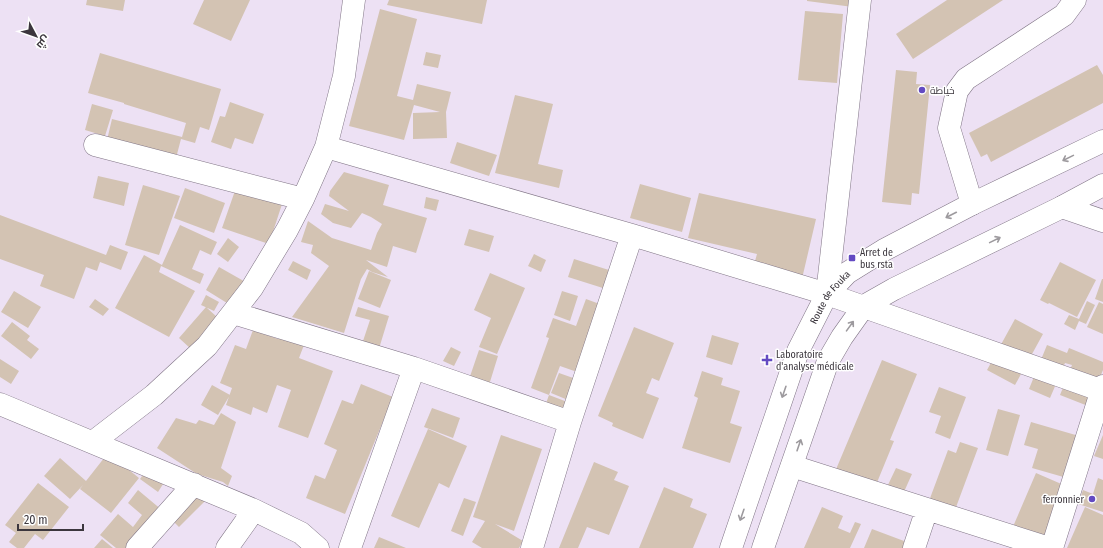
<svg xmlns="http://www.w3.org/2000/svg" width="1103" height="548" viewBox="0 0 1103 548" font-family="'Fira Sans Condensed',Cairo,sans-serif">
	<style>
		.building { fill: #d3c3b3 }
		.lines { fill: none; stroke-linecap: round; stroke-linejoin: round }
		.street-casing { stroke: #807586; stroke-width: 23 }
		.secondary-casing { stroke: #807586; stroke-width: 23 }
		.street { stroke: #fff; stroke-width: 22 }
		.secondary { stroke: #fff; stroke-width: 22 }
		.oneway { stroke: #9d9a9e }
		.poi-dot { fill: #634ac2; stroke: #fff; stroke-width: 1.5 }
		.labels { text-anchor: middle; stroke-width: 3; stroke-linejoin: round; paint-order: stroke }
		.poi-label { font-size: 10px; fill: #3b363d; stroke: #fff; text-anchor: start }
		.street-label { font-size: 10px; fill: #3b363d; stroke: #fff }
	</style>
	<rect width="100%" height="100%" fill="#ede1f4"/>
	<path class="building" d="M87,0h38l-2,11 -37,-6z
		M204,0h46l-19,41 -38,-17z
		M389,0h98l-5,24 -95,-19z
		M807,0h47l-1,7 -46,-6z
		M947,0h56l-90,59 -17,-25z
		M380,9l37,10 -20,77 16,4 4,-16 34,8 -5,20 1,26 -34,1v-26l27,-1 -26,-7 -10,35 -55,-14z
		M805,11l38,3 -6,69 -39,-3z
		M426,52l15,3 -3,13 -15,-3z
		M100,53l121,36 -12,41 -9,-3 -5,16 -14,-4 -5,19 -69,-18 5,-21 70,18 4,-14 -62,-19v-1l-36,-10z
		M1097,65l6,10v28l-112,59 -4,-8 -6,3 -12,-24z
		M896,70l21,2 -1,12 14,1 -11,109 -7,-1 -1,12 -29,-3z
		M515,95l38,9 -15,60 25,6 -4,18 -64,-15z
		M230,102l34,12 -11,30 -18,-6 -4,11 -20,-7 9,-26 5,1z
		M92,104l21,6 -8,26 -20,-6z
		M457,142l40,13 -8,21 -39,-13z
		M344,172l45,13 -6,20 44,13 -11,35 -23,-7 -6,21 -21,-7 22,17 -16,-5 -5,-3 -6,10 -17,54 -52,-16 37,-51 -18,-13 2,-8 -12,-3 7,-21 24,17 39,12 6,-17 5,-9 -11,-7 -9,-4 -11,15 -18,-5 -12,-9 4,-10 24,7 -20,-15 1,-5z
		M98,176l31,7 -5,23 -31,-8z
		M640,184l51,14 -9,34 -52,-14z
		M143,185l37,11 -21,59 -34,-10z
		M237,185l46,16 -14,43 -47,-16z
		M185,188l40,15 -11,30 -40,-15z
		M699,193l117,26 -15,64 -49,-11 5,-18 -69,-16z
		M426,197l13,3 -3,11 -12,-3z
		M0,215l106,40 4,-10 18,7 -7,18 -21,-8 -3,9 -11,-4 -12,32 -34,-13 4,-11 -44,-16z
		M180,225l37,17 -6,13 -11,-5 -8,19 12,5 -4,10 -39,-18 -2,6 36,19 -26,46 -54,-29 29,-53 18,10z
		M469,229l25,7 -5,16 -25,-7z
		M228,238l11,9 -11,15 -11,-8z
		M534,254l12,6 -5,12 -13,-6z
		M574,259l38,12 -6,18 -38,-12z
		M293,261l18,9 -4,10 -19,-10z
		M1060,262l36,18 -19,37 -28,-14 -1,1 -8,-4z
		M219,267l30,17 -14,24 -29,-18z
		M369,271l22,9 -11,28 -22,-9z
		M490,273l35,15 -28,66 -18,-7 12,-29 -17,-8z
		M1102,279h1v23l-8,-3z
		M14,291l27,16 -13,21 -27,-16z
		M562,291l16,5 -8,25 -16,-6z
		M206,295l13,7 -5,9 -13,-6z
		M95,299l14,10 -6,7 -14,-9z
		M586,299l19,7 -25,67 -20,-7 -11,29 -18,-7 18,-50 -3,-1 7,-19 23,8z
		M1087,301l8,4 -9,19 -7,-3 -4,9 -11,-6 5,-9 10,4z
		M1099,302l4,2v30l-16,-7z
		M206,307l12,11 -27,31 -12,-11z
		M358,307l31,9 -12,39 -17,-5 10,-30 -15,-4z
		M1015,319l28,15 -28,51 -28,-15z
		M12,322l18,14 -3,4 12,9 -8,10 -30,-23z
		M634,327l40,16 -15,38 -7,-3 -6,15 13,5 -16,41 -31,-13 1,-3 -15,-7z
		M253,330l25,9 1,-3 25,9 -5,13 34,13 -25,67 -30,-11 13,-37 -14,-5 -10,28 -14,-6 -2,8 -25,-10 6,-17 -12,-5 15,-38 11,4z
		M712,335l27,8 -7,22 -26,-8z
		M1047,345l20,8 2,-5 34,14v8l-15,36 -28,-11 12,-30 -7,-2 -15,35 -21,-9z
		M451,347l10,5 -7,14 -11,-5z
		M479,350l19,6 -13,42 -20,-7z
		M0,359l19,12 -8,13 -11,-7z
		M882,360l35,14 -27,66 4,1 -25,61 -40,-16z
		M702,371l21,7 -2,7 19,6 -10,32 12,4 -12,36 -48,-15 16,-50 -4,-2z
		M559,373l17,6 -8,21 -17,-7z
		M361,384l32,13 -48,117 -39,-16 9,-23 10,4 12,-29 -13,-6 18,-44 11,4z
		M212,385l18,10 -12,20 -17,-10z
		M939,387l27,10 -16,42 -15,-6 6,-17 -12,-4z
		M549,395l21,8 -8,22 -21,-8z
		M432,408l28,10 -7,20 -29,-11z
		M998,409l22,6 -12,41 -22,-6z
		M221,413l15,9 -15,46 11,8 -4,10 -5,-4 -26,-8 -40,-26 19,-30 20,6 3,-4 15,5z
		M1031,422l48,14 -12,42 -35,-10 6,-19 -14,-4z
		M428,429l39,17 -18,42 -10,-5 -20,45 -28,-12z
		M501,435l41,14 -28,82 -19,-7 28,17 -4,7h-37l-10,-6 13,-21 -12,-4z
		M1103,435v24l-9,-3z
		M960,442l18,6 -26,70 -26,-9 22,-59 8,3z
		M108,453l31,25 -28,35 -31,-24 3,-4 -13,14 -26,-23 16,-18 26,23z
		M594,462l24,10 -4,8 15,6 -20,49 -22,-8 -9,21h-19z
		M896,468l16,6 -9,20 -16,-7z
		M147,469l18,12 -7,11 -18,-13z
		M1036,473l30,13 -27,62 -33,-5z
		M1098,478l5,2v32l-25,-8 5,-14 10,4z
		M38,483l31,24 -26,33 -8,-6 -11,14h-7l-8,-6 7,-9 -11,-8z
		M664,487l29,12 -3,8 17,7 -14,34h-54z
		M196,488l11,11 -28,28 -10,-10 -28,31h-25l-16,-13 18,-21 15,13 9,-12 -14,-12 10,-13 31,26z
		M464,498l12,4 -13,34 -12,-5z
		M822,507l21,9 -5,12 12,5 5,-11 6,2 -11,24h-46z
		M1085,507l18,8v33h-36z
		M872,529l40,15 -1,4h-47z
		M379,537l27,11h-32z
		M102,539l11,9h-19z"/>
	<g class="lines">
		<g class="street-casing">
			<path id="street" d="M95,145l208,54
				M326,147l306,88 195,59 276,97
				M972,204l-23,-76 8,-37 9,-12 98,-64 11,-15
				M1062,207l41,14
				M827,294l33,-294
				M233,313l181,55 156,54
				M0,404l254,106 47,23 17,15
				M93,442l61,-47 53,-49 45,-58 35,-58 16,-31 23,-52 18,-71 10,-76
				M792,466l257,82
				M137,548l57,-64
				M227,548l27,-38
				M350,548l64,-180
				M532,548l38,-126 62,-187
				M914,548l13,-39
				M1052,548l51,-162"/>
		</g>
		<g class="secondary-casing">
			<g id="secondary">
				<path id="s1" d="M731,548l67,-197 29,-57 20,-21 37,-23 88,-46 131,-63"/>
				<path d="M763,548l65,-187 14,-24 22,-31 30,-17 168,-82 41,-22"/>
			</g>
		</g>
		<use href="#street" class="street"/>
		<use href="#secondary" class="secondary"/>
	</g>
	<defs><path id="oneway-shaft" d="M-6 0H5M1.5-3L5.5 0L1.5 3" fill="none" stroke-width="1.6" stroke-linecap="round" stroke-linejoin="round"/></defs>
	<g class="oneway">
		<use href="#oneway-shaft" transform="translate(1068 158) rotate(154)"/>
		<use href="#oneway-shaft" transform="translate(951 215) rotate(153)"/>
		<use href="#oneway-shaft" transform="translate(995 240) rotate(-26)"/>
		<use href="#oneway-shaft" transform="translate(850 326) rotate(-54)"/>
		<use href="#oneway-shaft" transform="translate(784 392) rotate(109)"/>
		<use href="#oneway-shaft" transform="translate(799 445) rotate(-71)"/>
		<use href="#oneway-shaft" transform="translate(742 515) rotate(109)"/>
	</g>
	<g class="poi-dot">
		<circle cx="922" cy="90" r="4"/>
		<rect x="848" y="254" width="8" height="8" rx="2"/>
		<path d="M765 354h4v4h4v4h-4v4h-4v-4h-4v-4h4z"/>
		<circle cx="1092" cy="499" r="4"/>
	</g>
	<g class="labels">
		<g class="poi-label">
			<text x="930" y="94">خياطة</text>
			<text x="860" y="256">Arret de<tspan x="860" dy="12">bus rsta</tspan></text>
			<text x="776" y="358">Laboratoire<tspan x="776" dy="12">d'analyse médicale</tspan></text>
			<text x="1084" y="503" text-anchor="end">ferronnier</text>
		</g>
		<g class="street-label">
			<text dy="4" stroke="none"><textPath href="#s1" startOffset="271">Route de Fouka</textPath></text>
		</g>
	</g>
	<g transform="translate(36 36) rotate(131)" stroke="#ffffff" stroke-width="3" paint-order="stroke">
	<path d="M0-3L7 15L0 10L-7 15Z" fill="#3b363d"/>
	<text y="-6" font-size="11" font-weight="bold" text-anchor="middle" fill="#3b363d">ش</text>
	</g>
	<path d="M18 524v6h65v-6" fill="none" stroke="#3b363d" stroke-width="2"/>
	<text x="24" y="524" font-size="12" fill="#3b363d" stroke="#ffffff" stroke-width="3" paint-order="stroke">20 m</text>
</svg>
